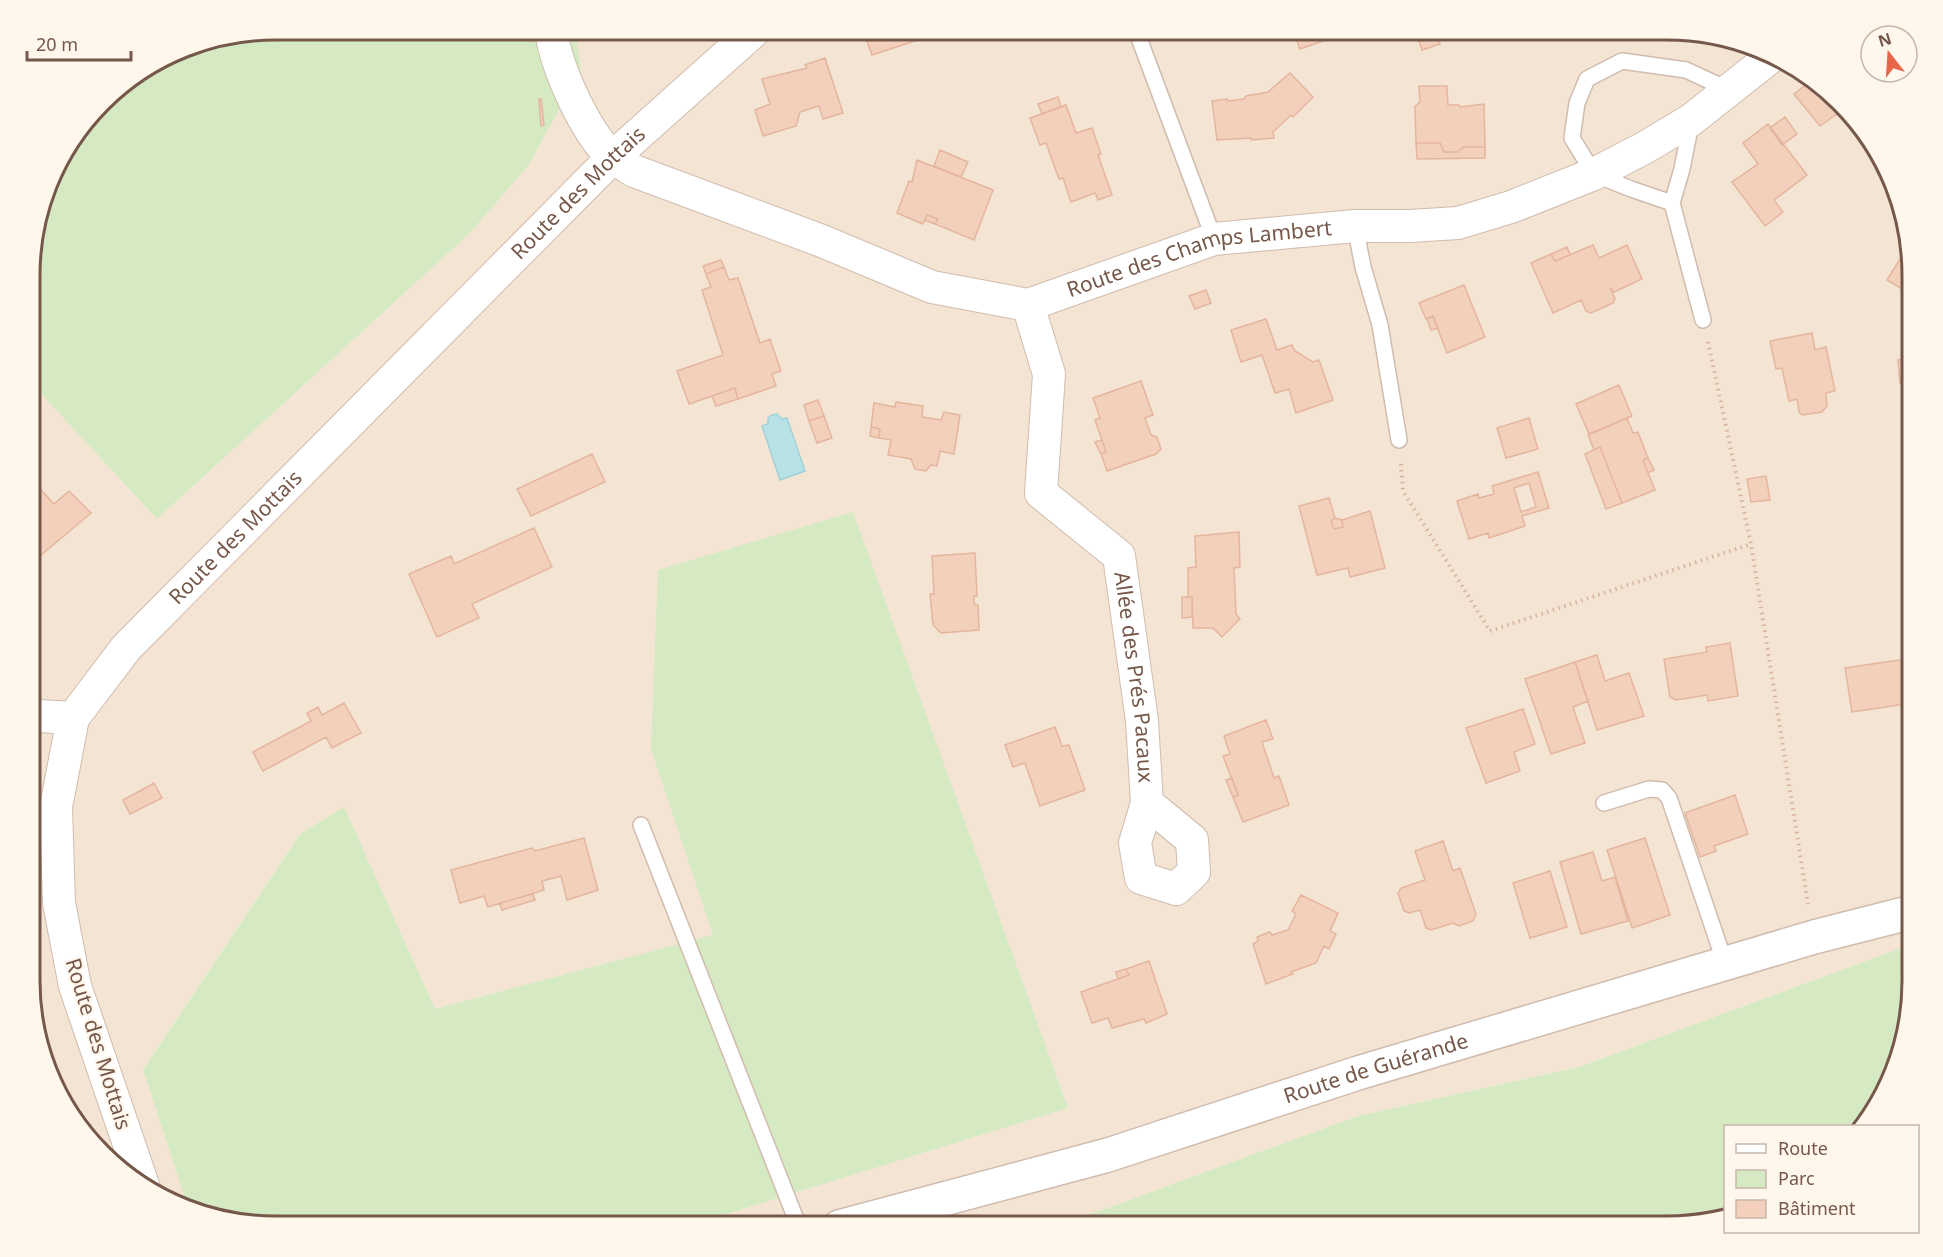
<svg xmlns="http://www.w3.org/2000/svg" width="1943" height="1257" viewBox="0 0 1943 1257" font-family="'Noto Sans',sans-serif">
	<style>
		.residential { fill: #f4e4d3 }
		.green { fill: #d5eac3 }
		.water { fill: #b9e2e6; stroke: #9fd2d8; stroke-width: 1.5 }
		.building { fill: #f2d0bc; stroke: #e5b59d; stroke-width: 1.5; fill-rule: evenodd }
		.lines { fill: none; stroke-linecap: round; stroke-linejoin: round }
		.service-casing { stroke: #d0bcae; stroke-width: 18 }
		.minor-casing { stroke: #d0bcae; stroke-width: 34 }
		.tertiary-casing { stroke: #d0bcae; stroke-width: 36 }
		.path { stroke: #d7b39f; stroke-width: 4; stroke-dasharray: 1.5 4.5; stroke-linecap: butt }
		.service { stroke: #fff; stroke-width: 15 }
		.minor { stroke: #fff; stroke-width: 32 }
		.tertiary { stroke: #fff; stroke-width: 33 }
		.labels { text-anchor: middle; stroke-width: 4.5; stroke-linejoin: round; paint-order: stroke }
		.street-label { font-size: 21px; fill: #76584a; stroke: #fff7ec }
		.rim { fill: none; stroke: #76584a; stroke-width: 3 }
	</style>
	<rect width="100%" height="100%" fill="#fcf2e5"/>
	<path class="residential" d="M575,30h1093l78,13 58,29 76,81 32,107v684l-333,123 -221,49 -253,93 -56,18h-364l383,-119 -216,-596 -201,237 63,186 -279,74 -91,-201 -44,26 -157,236 46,140 -50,-25 -76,-81 -31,-91v-629l125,135 312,-285 59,-68 53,-96z"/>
	<path class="green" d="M276,30h299l6,40 -53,96 -59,68 -312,285 -125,-135v-140l23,-77 58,-76 69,-42z
		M853,512l215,596 -383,119h-410l-78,-13 -8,-4 -46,-140 157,-236 44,-27 91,202 278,-74 -62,-186 7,-179z
		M1912,944v53l-12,63 -29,58 -9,8h-136l-1,88 -42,12 -634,1 56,-18 253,-93 221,-49z"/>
	<path class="water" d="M777,414l5,5 5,-1 18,53 -25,9 -18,-54 6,-2v-6l4,-3z"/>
	<path class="building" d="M863,30h76l-12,4v3l-55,18z
		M1301,30h16l6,11 -23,8 -6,-16z
		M1411,30h30l-5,2 4,12 -18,6 -3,-9 -4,-2z
		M825,58l18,55 -20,6 -4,-13 -19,6 -4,14 -33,10 -8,-26 15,-6 -8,-25 45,-11 -2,-3z
		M1290,73l23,24 -20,20 -2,-2 -18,17 1,6 -23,2v-2l-34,2 -5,-39 15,-2 1,2 16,-2 2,-3 22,-4z
		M1812,80l29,31 -21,15 -26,-32z
		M1419,86h28l1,19h11l1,2 24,-3 1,43h-21l-7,5h-13l-4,-9h-24l-1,-37 5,-4z
		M1058,97l3,10 -19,7 -4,-10z
		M539,99h2l3,26 -3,1z
		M1066,105l10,28 16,-5 9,26 -3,1 14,40 -14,5 -3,-7 -24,9 -8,-24 -4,1 -13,-36 -6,2 -10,-27z
		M1785,117l12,17 -15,11 -12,-17z
		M1768,124l39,51 -33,25 9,12 -18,14 -33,-44 26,-18 -15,-21z
		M1416,143h24l4,9h13l7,-5h21v11l-68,1z
		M940,150l28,12 -7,15 -27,-11z
		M917,160l76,30 -19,50 -39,-16 3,-5 -11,-4 -4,9 -26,-11 12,-32 3,1z
		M927,215l11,4 -3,5 -10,-4z
		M1593,245l6,13 28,-13 15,34 -28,13 -4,-4 5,10 -2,5 -22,10 -5,-2 -5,-11 -28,13 -22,-50 20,-9 4,7z
		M1908,246l4,14v35l-25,-15z
		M1567,247l3,8 -15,6 -4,-7z
		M721,260l3,7 -18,7 -3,-8z
		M724,267l5,13 9,-2 22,65 10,-4 11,32 -9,3 4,12 -38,13 -3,-11 -46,16 -12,-33 46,-16 -21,-65 9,-3 -5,-13z
		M1464,285l21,52 -38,16 -14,-37 -7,3 -7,-16z
		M1206,290l5,13 -16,6 -6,-13z
		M1433,316l5,12 -7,2 -4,-11z
		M1266,319l11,31 15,-5 3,6 18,11 6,-2 14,40 -37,13 -7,-24 -14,4 -13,-38 -21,7 -10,-32z
		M1912,325v58h-12l-2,-23 12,-2 -4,-32z
		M1812,333l3,17 11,-3 9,44 -9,2 1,13 -5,6 -20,3 -3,-3 -2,-13 -8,2 -7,-33 -6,1 -6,-28z
		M1141,381l12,34 -8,3 6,17 6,2 4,12 -5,5 -49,17 -6,-17 5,-2 -11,-32 5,-2 -7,-20z
		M1619,385l13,31 -43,18 -13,-30z
		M735,388l3,11 -22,7 -4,-10z
		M818,400l6,16 -15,5 -5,-16z
		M896,402l27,4 -1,11 19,3 3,-8 16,3 -6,39 -14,-3 -3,15 -6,-1 -5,6 -11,-2 -4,-10 -23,-4 3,-15 -12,-2 1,-9 -9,-2 3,-24 21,4z
		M824,416l8,22 -15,5 -8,-22z
		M1529,418l9,31 -32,9 -9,-30z
		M1627,418l6,15 5,-1 10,26 -5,2 12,30 -33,13 -22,-56 -6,3 -6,-15z
		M871,427l9,2 -1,9 -9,-2z
		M1102,440l4,12 -5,2 -6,-12z
		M1600,447l22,56 -16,6 -21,-55z
		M592,454l13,28 -74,34 -14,-27z
		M1648,458l6,12 -6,3 -5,-13z
		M1538,472l11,36 -27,8 3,10 -36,12 -1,-5 -19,6 -12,-38 21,-7 1,4 15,-4 -2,-8zM1529,483l7,24 -15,5 -7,-24z
		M1766,476l4,24 -19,2 -4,-23z
		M32,480l22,24 15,-13 22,22 -51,43 -7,-8 -1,2z
		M1329,498l6,20 -4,3 3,8 9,-2 -1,-7 28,-9 15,57 -35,9 -2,-9 -31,7 -18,-69z
		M1335,518l7,2 1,7 -9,2 -3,-8z
		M534,528l18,39 -80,37 7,14 -42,19 -28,-63 42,-18 3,8z
		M1239,532l1,35 -6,1 2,46 4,5 -18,18 -9,-9h-20l-1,-31h-4v-29l8,-1 -1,-31z
		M975,553l2,43h-3v8l4,1 1,25 -38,3 -8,-8 -3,-31h4l-2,-38z
		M1182,597h10v20l-10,1z
		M1730,643l8,53 -30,5 -1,-6 -31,5 -6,-3 -6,-38 43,-7 -1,-5z
		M1597,655l8,26 24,-8 15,43 -47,14 -22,-68z
		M1906,659l6,44 -60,9 -7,-44z
		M1575,662l13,39 -15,6 12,36 -34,11 -26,-75z
		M344,703l17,30 -29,15 -6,-11 -63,34 -10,-19 58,-31 -4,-8 11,-6 4,8z
		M1523,709l12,35 -21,8 6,19 -34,12 -20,-55z
		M1266,720l7,19 -11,3 12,36 5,-2 10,29 -46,17 -10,-25 5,-2 -15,-39 7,-2 -6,-18z
		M1055,727l7,19 7,-1 16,45 -45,16 -15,-43 -12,4 -8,-22z
		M1232,778l6,17 -5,2 -7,-17z
		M154,783l8,15 -32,16 -7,-14z
		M1735,795l13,39 -34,12 2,5 -16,6 -15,-44z
		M584,838l14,52 -31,10 -6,-24 -19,5 2,9 -56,17 -4,-11 -24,7 -9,-33 81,-22 3,3z
		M1645,838l25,77 -38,13 -25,-78z
		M1443,841l10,30 7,-3 16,46 -3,7 -14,5 -6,-3 -22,7 -5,-2 -6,-18 -11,3 -5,-2 -6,-18 3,-5 24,-8 -10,-29z
		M1593,852l9,29 13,-4 13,44 -47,13 -21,-72z
		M1550,871l17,56 -37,11 -17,-55z
		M533,894l2,6 -33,10 -2,-7z
		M1301,895l37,18 -8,18 6,3 -7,15 -5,-3 -8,17 -25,9 2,2 -27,10 -13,-40 5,-3 -1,-4 13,-5 2,3 16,-5 8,-16 -4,-3z
		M1149,961l18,53 -21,9 -2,-4 -32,9 -4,-10 -16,5 -11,-31 48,-17 -3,-6z
		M1126,969l3,6 -11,4 -2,-7z"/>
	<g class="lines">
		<g class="service-casing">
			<path id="service" d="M1136,30l78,209
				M1691,123l-9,46 -10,34 -41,-14 -37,-15 -22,-36 5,-35 10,-24 35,-18 64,9 43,20
				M1672,203l31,117
				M1355,226l8,41 17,58 19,115
				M1604,803l45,-14 13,1 7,8 56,165
				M641,825l158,402"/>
		</g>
		<g class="minor-casing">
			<g id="minor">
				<path id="s1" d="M551,30c4,33 27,84 47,111 9,13 23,22 36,30l188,70 110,46 96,18 186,-66 141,-13h55l48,-3 53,-16 83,-33 52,-27 45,-27 81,-64"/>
				<path id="s2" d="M1028,305l21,69 -8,119 78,63 23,165 5,82 -12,40 6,35 35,11 18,-17 -2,-32 -45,-37"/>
				<path d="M32,719l7,-3 34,2"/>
				<path id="s3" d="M144,1188l-69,-202 -16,-83 -3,-96 17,-89 53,-70 487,-491 142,-127"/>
			</g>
		</g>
		<g class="tertiary-casing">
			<g id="tertiary">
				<path id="s4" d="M839,1227l269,-72 250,-82 456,-136 98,-25"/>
			</g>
		</g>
		<path class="path" d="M1708,342l43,202 57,360
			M1401,464l2,27 87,140 261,-87"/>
		<use href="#service" class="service"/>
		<use href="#minor" class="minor"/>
		<use href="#tertiary" class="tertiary"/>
	</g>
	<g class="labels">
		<g class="street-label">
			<text dy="7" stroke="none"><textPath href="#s3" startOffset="1214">Route des Mottais</textPath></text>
			<text dy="7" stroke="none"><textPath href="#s1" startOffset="765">Route des Champs Lambert</textPath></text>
			<text dy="7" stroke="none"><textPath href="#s3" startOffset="728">Route des Mottais</textPath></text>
			<text dy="7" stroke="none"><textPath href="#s2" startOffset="414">Allée des Prés Pacaux</textPath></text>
			<text transform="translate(98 1044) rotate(73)" y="7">Route des Mottais</text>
			<text dy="7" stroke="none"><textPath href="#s4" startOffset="560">Route de Guérande</textPath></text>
		</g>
	</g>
	<path d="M0 0H1943V1257H0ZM275 40H1667A235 235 0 0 1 1902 275V981A235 235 0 0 1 1667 1216H275A235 235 0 0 1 40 981V275A235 235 0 0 1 275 40Z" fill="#fff7ec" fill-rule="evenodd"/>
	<path class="rim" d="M275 40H1667A235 235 0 0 1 1902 275V981A235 235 0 0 1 1667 1216H275A235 235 0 0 1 40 981V275A235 235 0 0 1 275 40Z"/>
	<rect x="1724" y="1125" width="195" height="108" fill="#fff7ec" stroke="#c8b7ab" stroke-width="1.5"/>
	<rect x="1736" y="1144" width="30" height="9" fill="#ffffff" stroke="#c8b7ab" stroke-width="1.5"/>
	<text x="1778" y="1155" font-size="18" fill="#76584a">Route</text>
	<rect x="1736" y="1170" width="30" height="18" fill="#d5eac3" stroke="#c8b7ab" stroke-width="1.5"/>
	<text x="1778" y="1185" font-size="18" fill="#76584a">Parc</text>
	<rect x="1736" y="1200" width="30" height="18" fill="#f2d0bc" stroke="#c8b7ab" stroke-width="1.5"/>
	<text x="1778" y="1215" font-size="18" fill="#76584a">Bâtiment</text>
	<g transform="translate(1889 54) rotate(343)"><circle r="28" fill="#fff7ec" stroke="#c8b7ab" stroke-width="1.5"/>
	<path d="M0-4.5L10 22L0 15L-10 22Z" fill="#e76649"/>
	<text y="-9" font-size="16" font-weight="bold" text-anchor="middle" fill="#76584a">N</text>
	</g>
	<path d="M27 51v9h104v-9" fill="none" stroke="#76584a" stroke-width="3"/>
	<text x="36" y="51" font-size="18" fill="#76584a" stroke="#fff7ec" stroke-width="4.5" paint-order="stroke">20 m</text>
</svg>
